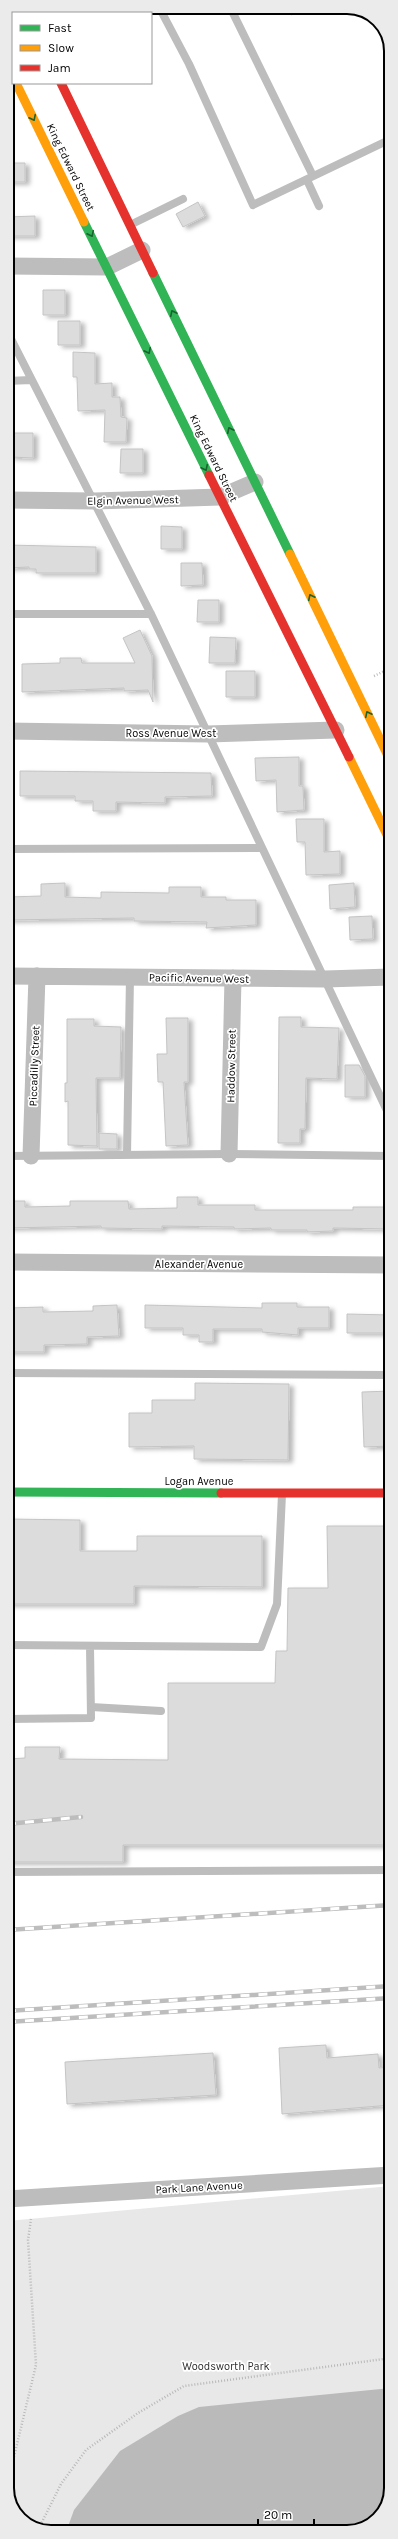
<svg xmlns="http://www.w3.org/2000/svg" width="398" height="2539" viewBox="0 0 398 2539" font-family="Karla,sans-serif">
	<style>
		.green { fill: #e8e8e8 }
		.water { fill: #bababa }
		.building { fill: #dcdcdc; stroke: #c4c4c4; filter: url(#shadow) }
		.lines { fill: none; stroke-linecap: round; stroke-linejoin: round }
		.path { stroke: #b8b8b8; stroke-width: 2.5; stroke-dasharray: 1 2; stroke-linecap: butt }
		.lane { stroke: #bdbdbd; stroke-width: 8 }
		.street { stroke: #bdbdbd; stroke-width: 17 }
		.fast { stroke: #30b455; stroke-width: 9 }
		.slow { stroke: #ff9f0a; stroke-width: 9 }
		.jam { stroke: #e5322d; stroke-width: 9 }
		.rail-casing { stroke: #bdbdbd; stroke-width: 4.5 }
		.rail { stroke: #fff; stroke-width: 3; stroke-dasharray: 9; stroke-linecap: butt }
		.oneway { stroke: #1a632f }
		.labels { text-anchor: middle; stroke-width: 3.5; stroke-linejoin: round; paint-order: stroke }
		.street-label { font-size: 11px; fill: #000; stroke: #fff }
		.park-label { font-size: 11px; fill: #2d2d2d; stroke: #fff }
		.rim { fill: none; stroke: #000; stroke-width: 2 }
	</style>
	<defs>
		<filter id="shadow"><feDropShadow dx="4.5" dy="2.5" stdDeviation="2" flood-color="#0004"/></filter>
	</defs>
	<rect width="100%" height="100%" fill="#fff"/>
	<path class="green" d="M391,2186v302l-11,29 -27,15h-308l-25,-13 -13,-25v-273z"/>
	<path class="water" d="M391,2388v100l-11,29 -27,15h-287l8,-22 46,-59 58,-35 21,-9z"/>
	<path class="building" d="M7,163h18v19h-18z
		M198,202l7,14 -22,11 -7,-13z
		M35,216v20h-28v-19z
		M43,290h22v25h-22z
		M58,321h22v24h-22z
		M73,352l22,1v31l17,-1v14h8l1,20 6,1 -1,24h-22l1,-32 -27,1 -1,-34h-4z
		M10,433h23v25l-23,-1z
		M121,449h22v24h-23z
		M161,526l21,1v22h-21z
		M7,545l89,2v26h-60v-4h-7v-2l-22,1z
		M181,563h21l1,22 -22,1z
		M198,600h21v22h-22z
		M140,630l12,26 1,46 -5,-12 -24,1v-3l-102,4v-28l38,-1v-5h21l1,5h53l-12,-25z
		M210,637l26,1 -1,25h-26z
		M226,671h29v26h-29z
		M299,757v29h4l1,24 -27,2 -1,-32 -20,1 -1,-23z
		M20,771l191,2 1,23 -47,1v6l-49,-1v9h-23v-10h-18v-5h-55z
		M296,819h28v33l16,-1v23l-34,1 -1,-33h-8z
		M65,883v14l36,1v-6l68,1v-6h32v10h25v3h30v25l-50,3 1,-6 -73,-1v-3l-126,2v-23l33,-1v-12z
		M354,883l1,24 -25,2 -1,-24z
		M372,916l1,23 -23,1 -1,-23z
		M279,1017h22v10l38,1 -2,51 -31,-1 -1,51h-5v14h-22z
		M166,1018h22v64h-4l4,63 -22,1 -3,-64h-5l-1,-28h10z
		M67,1019h27v7l27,1 -1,51h-24l1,68 -29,-1v-44l-3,1v-19h2z
		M345,1065h14l6,11v21h-20z
		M99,1133l18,1v15h-18z
		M177,1197h21v8h57v5h98v-3h38v22l-58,-1v3l-26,1v-2h-36v-2l-37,1v-2l-72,-1v3l-61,-1v-2l-94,2v-27h18v6l45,-1v-5h58l1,8 48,-1z
		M262,1303h35v4h32v21h-31v7l-36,-3v-3h-49v13h-14v-7h-16v-7h-38v-23l117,3z
		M117,1305l2,31 -32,1v7l-43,1v7h-37v-44l36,-1v5l50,-1v-5z
		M347,1314l44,1v18h-44z
		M195,1383l94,1 -1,76 -94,-1v-13l-65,1v-34h23v-13h43z
		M391,1391v55l-27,1 -2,-55z
		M7,1519l73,1v31h57v-15h125v51l-128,-1v18h-127z
		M327,1526h64v319h-268v17h-116v-103l18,-1v-11h35l-1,12 109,1v-77h107l1,-32h11l1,-63h40z
		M326,2045l1,13 51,-4 1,14 10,-1 2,38 -109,9 -3,-66z
		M213,2053l3,42 -149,9 -2,-42z"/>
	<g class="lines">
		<path class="path" d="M374,676l17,-8
			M7,2486l29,-121 -8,-125 3,-21
			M39,2528l22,-44 25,-34 52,-37 46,-27 207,-28"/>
		<path class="lane" d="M159,7l30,57 64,141 138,-66
			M230,7l83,169
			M292,11l8,-4
			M307,180l12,26
			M130,225l53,-26
			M7,331l144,283 240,505
			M7,381l24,-1
			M7,614h144
			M7,849l255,-1
			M127,1155l3,-178
			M7,1156l222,-2 162,2
			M7,1373l384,2
			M7,1645l254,2 16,-43 5,-110
			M91,1707l70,4
			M7,1719l84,-1 -1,-72
			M7,1872l384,-2"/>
		<path class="street" d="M7,266l100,1 35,-17
			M7,500l88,1 125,-4 35,-15
			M7,731l201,3 128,-4
			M7,976l318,3 66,-2
			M229,1154l4,-176
			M31,1156l6,-180
			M7,1262l384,3
			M7,2199l384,-24"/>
		<path class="fast" d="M7,65l6,12
			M84,222l125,253
			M153,273l137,281
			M7,1492l214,1"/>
		<path class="slow" d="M16,83l68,139
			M290,554l101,208
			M349,757l42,86"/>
		<path class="jam" d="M61,83l92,190
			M209,475l140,282
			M221,1493h170"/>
		<g class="rail-casing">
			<path id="rail" d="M7,1824l74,-7
				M7,1930l384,-25
				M7,2011l384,-25
				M7,2022l384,-24"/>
		</g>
		<use href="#rail" class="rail"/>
	</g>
	<defs><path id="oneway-chevron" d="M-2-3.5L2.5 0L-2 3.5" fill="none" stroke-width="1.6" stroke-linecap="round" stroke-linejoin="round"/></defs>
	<g class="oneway">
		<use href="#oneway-chevron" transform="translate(33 118) rotate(64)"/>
		<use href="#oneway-chevron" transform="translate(91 234) rotate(64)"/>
		<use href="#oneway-chevron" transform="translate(173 313) rotate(-116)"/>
		<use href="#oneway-chevron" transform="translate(148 351) rotate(64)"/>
		<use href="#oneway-chevron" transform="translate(230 430) rotate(-116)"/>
		<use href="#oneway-chevron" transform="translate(205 468) rotate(64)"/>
		<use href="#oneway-chevron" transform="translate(311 597) rotate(-116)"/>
		<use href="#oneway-chevron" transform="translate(368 714) rotate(-116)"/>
	</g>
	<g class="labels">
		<g class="street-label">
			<text transform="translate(71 167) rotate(64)" y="4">King Edward Street</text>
			<text transform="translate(214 458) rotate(64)" y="4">King Edward Street</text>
			<text transform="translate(133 500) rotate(-1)" y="4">Elgin Avenue West</text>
			<text x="171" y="737">Ross Avenue West</text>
			<text transform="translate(199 978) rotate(1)" y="4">Pacific Avenue West</text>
			<text transform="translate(34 1066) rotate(-88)" y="4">Piccadilly Street</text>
			<text transform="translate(231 1066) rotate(-89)" y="4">Haddow Street</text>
			<text x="199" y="1268">Alexander Avenue</text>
			<text x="199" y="1485">Logan Avenue</text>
			<text transform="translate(199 2187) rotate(-3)" y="4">Park Lane Avenue</text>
		</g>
		<g class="park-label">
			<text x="226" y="2370">Woodsworth Park</text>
		</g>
	</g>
	<path d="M0 0H398V2539H0ZM51 14H347A37 37 0 0 1 384 51V2488A37 37 0 0 1 347 2525H51A37 37 0 0 1 14 2488V51A37 37 0 0 1 51 14Z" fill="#ebebeb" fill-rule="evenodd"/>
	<path class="rim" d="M51 14H347A37 37 0 0 1 384 51V2488A37 37 0 0 1 347 2525H51A37 37 0 0 1 14 2488V51A37 37 0 0 1 51 14Z"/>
	<rect x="12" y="12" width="140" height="72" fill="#ffffff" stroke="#999999"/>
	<rect x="20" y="25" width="20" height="6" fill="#30b455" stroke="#999999"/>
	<text x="48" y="32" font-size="12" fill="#000000">Fast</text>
	<rect x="20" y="45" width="20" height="6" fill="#ff9f0a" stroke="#999999"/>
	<text x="48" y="52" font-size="12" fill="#000000">Slow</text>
	<rect x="20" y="65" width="20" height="6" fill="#e5322d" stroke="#999999"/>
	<text x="48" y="72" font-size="12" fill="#000000">Jam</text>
	<path d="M258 2519v6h56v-6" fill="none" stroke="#000000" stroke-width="2"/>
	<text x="264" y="2519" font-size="12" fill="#000000" stroke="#ffffff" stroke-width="3" paint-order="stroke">20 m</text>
</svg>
